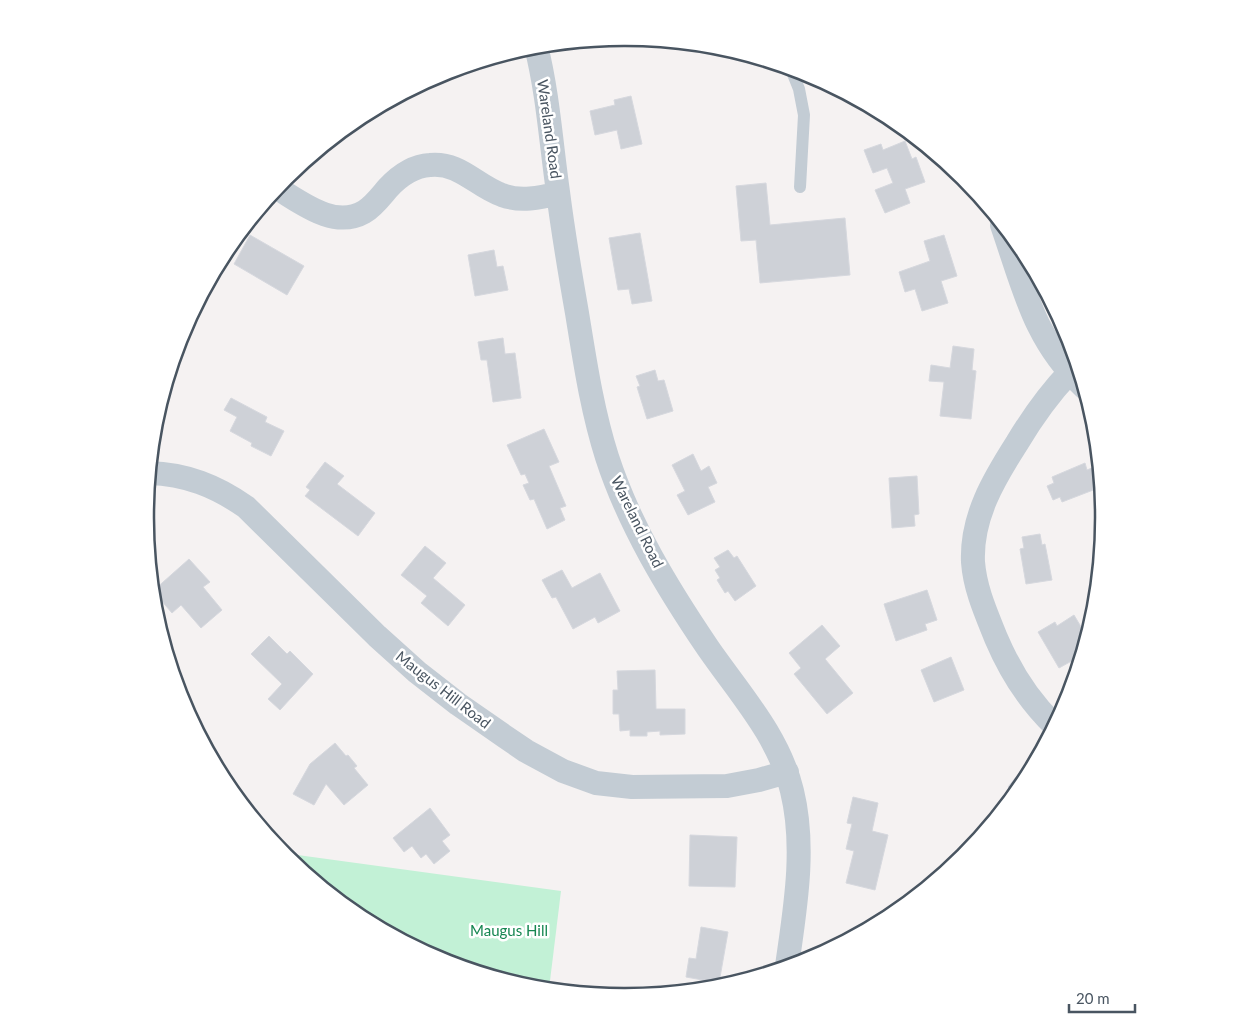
<svg xmlns="http://www.w3.org/2000/svg" width="1249" height="1034" viewBox="0 0 1249 1034" font-family="Lato,sans-serif">
	<style>
		.green { fill: #c2f1d6 }
		.building { fill: #ced1d7; stroke: #d6d8de }
		.lines { fill: none; stroke-linecap: round; stroke-linejoin: round }
		.lane { stroke: #c3ccd4; stroke-width: 12 }
		.street { stroke: #c3ccd4; stroke-width: 24 }
		.labels { text-anchor: middle; stroke-width: 5; stroke-linejoin: round; paint-order: stroke }
		.street-label { font-size: 15px; fill: #495561; stroke: #fff }
		.park-label { font-size: 15px; fill: #168651; stroke: #fff }
		.rim { fill: none; stroke: #495561; stroke-width: 2.5 }
	</style>
	<rect width="100%" height="100%" fill="#f5f2f2"/>
	<path class="green" d="M283,853l278,38 -12,98 -18,-2 -90,-27 -83,-44z"/>
	<path class="building" d="M631,96l11,48 -21,5 -4,-19 -22,5 -5,-24 25,-6 -1,-5z
		M905,141l7,18 4,-2 9,25 -20,7 5,14 -25,10 -10,-23 18,-7 -6,-15 -14,5 -9,-23 17,-6 2,6z
		M766,183l4,42 75,-7 5,57 -90,8 -4,-43 -15,1 -5,-55z
		M640,233l12,68 -20,3 -3,-15 -11,1 -9,-52z
		M250,235l54,31 -17,29 -53,-31z
		M944,235l13,41 -16,5 7,22 -26,8 -7,-22 -10,3 -6,-20 31,-11 -6,-20z
		M494,250l3,17 6,-1 5,24 -33,6 -7,-41z
		M503,338l2,16 10,-1 6,45 -28,4 -6,-42h-6l-3,-18z
		M953,346l21,3 -2,21 4,1 -5,48 -31,-3 4,-34 -15,-1 2,-16 19,3z
		M655,370l3,11 6,-1 9,31 -26,8 -10,-32 3,-1 -4,-10z
		M231,398l36,19 -2,5 19,9 -13,25 -20,-10 1,-3 -22,-12 7,-14 -13,-7z
		M544,429l15,33 -10,4 17,40 -6,2 5,12 -18,9 -13,-30 -4,1 -7,-15 6,-2 -4,-9 -4,1 -14,-30z
		M693,454l8,17 8,-5 8,17 -9,4 7,15 -27,13 -11,-20 8,-4 -13,-26z
		M325,462l19,14 -7,8 38,29 -17,23 -53,-40 5,-6 -4,-3z
		M1085,463l2,7 12,-5 2,22 -39,15 -2,-5 -7,3 -6,-14 7,-3 -2,-6z
		M917,476l2,38 -5,1 1,11 -23,2 -3,-50z
		M1040,534l2,11 3,-1 7,36 -26,4 -6,-35 4,-1 -2,-11z
		M425,546l21,17 -13,15 32,27 -17,21 -27,-23 6,-7 -26,-21z
		M728,550l6,8 3,-2 19,30 -21,15 -7,-10 -3,2 -8,-13 3,-2 -5,-8 5,-3 -6,-9z
		M189,559l21,23 -7,5 19,23 -21,18 -20,-23 -9,8 -19,-22z
		M562,570l10,18 28,-15 20,38 -22,12 -3,-6 -22,12 -17,-32 -4,1 -10,-18z
		M927,590l10,30 -12,4 2,6 -31,11 -12,-37z
		M1074,615l13,22 -4,11 -8,5 2,5 -18,10 -21,-36 17,-10 2,4z
		M822,625l18,21 -15,13 28,34 -26,21 -33,-40 7,-6 -12,-15z
		M269,636l18,18 3,-3 23,23 -33,36 -12,-11 14,-15 -31,-30z
		M951,657l13,33 -30,12 -13,-32z
		M655,670l1,39h29v25l-25,1v-4l-13,1v4h-17v-6l-10,1 -1,-17h-6v-24h5l-1,-19z
		M335,743l11,13 2,-1 9,11 -3,2 14,17 -24,20 -18,-21 -12,21 -21,-11 17,-30z
		M1024,767l6,4 -7,13 -8,9 -7,-6z
		M853,797l25,6 -6,28 16,4 -13,55 -29,-7 8,-32 -8,-2 6,-25 -5,-1z
		M430,808l20,27 -8,6 8,10 -16,13 -8,-10 -5,4 -9,-12 -8,6 -11,-14z
		M690,835l47,2 -2,50 -46,-1z
		M701,927l27,5 -9,51 -33,-6 3,-19 7,1z"/>
	<g class="lines">
		<path class="lane" d="M791,69l8,20 5,26 -4,72"/>
		<path class="street" d="M536,46c12,48 15,97 22,146 5,40 12,81 19,121 8,49 15,97 30,144 22,68 61,132 101,191 31,45 71,88 84,143 14,57 3,118 -5,175
			M277,188c25,15 57,41 87,24 10,-6 17,-16 24,-24 12,-13 25,-22 42,-23 30,-3 46,21 72,30 18,7 38,3 56,-2
			M1002,225c22,63 32,115 82,162
			M149,473c37,1 67,13 97,34l131,129 40,36 41,32 46,32 22,15 37,20 33,12 36,4 95,-1 32,-6 28,-8
			M1054,725c-26,-25 -44,-54 -58,-87 -10,-25 -21,-49 -23,-76 -2,-45 21,-83 44,-119 15,-25 32,-49 52,-70"/>
	</g>
	<g class="labels">
		<g class="street-label">
			<text transform="translate(549 129) rotate(82)" y="5">Wareland Road</text>
			<text transform="translate(637 522) rotate(64)" y="5">Wareland Road</text>
			<text transform="translate(443 690) rotate(38)" y="5">Maugus Hill Road</text>
		</g>
		<g class="park-label">
			<text x="509" y="936">Maugus Hill</text>
		</g>
	</g>
	<path d="M0 0H1249V1034H0ZM624 46H625A470 470 0 0 1 1095 516V518A470 470 0 0 1 625 988H624A470 470 0 0 1 154 518V516A470 470 0 0 1 624 46Z" fill="#fff" fill-rule="evenodd"/>
	<path class="rim" d="M624 46H625A470 470 0 0 1 1095 516V518A470 470 0 0 1 625 988H624A470 470 0 0 1 154 518V516A470 470 0 0 1 624 46Z"/>
	<path d="M1069 1004v8h66v-8" fill="none" stroke="#495561" stroke-width="2.5"/>
	<text x="1076" y="1004" font-size="15" fill="#495561" stroke="#ffffff" stroke-width="4" paint-order="stroke">20 m</text>
</svg>
